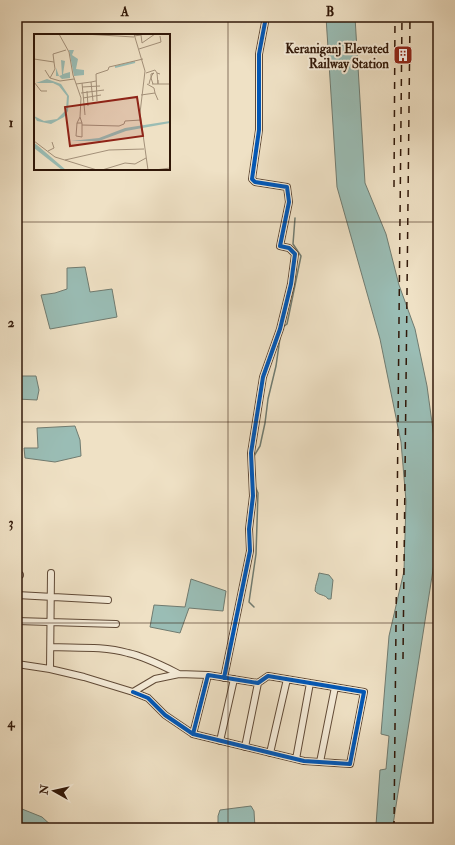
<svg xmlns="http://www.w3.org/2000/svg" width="455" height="845" viewBox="0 0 455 845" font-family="'IM FELL Double Pica',serif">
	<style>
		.water { fill: #9abdb5; stroke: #707b70 }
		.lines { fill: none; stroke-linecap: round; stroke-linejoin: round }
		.stream { stroke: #707b70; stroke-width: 1.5 }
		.street-casing { stroke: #604a37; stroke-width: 8 }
		.street { stroke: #f5ecd9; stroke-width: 6 }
		.rail { stroke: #301708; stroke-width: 1.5; stroke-dasharray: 7 7; stroke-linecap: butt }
		.cycleway-casing { stroke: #f5ecd9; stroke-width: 6 }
		.cycleway { stroke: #0057b8; stroke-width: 4 }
		.grid { fill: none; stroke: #301708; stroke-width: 1; stroke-opacity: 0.55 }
		.labels { text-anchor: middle; stroke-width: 4; stroke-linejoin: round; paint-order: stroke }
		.poi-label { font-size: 13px; font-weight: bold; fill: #301708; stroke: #f5ecd9; text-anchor: end }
		.inset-river { fill: none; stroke: #9abdb5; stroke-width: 2 }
		.inset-road { fill: none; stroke: #a39079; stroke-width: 1 }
		.view { fill: #8f2418; fill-opacity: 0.15; stroke: #8f2418; stroke-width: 2 }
		.inset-edge { fill: none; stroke: #301708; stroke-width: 2 }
		.neatline { fill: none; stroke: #301708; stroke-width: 1.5 }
		.grid-label { font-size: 13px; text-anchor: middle; font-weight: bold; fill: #301708 }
	</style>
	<rect width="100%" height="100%" fill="#efe1c5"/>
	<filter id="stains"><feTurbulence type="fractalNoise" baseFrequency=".005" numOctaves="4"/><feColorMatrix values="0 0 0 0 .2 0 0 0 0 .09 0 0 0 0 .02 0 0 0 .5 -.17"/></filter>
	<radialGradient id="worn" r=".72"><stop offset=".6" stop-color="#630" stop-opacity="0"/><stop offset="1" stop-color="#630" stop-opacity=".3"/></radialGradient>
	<path class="water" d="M326,17h29l10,166 21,51 13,51 16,44 12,57 11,81v71l-45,287h-17l4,-55 6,-1 3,-33 -8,-2 8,-98 15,-65 2,-70 -5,-59 -21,-103 -43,-152z
		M85,267l5,25 22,-3 5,28 -67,12 -9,-34 14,-2 12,-4v-21z
		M17,376h19l3,14 -2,10 -20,-1z
		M75,426l5,14 1,16 -26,6 -30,-4 -1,-10h14l-1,-20z
		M319,573l10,2 4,5 -2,19h-3c-3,-5 -9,-3 -13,-8 0,-6 3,-11 4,-18z
		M191,579l35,12 -3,20 -34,-3 -9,25 -30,-6 4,-22 31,2z
		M251,806l3,5 1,17h-37v-12l2,-6z
		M17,807l25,10 12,11h-37z"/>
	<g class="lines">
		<path class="stream" d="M283,327l4,-3 14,-68 -8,-12 2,-26
			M254,456l6,-10 5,-23 3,-24 8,-33 4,-28
			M254,607l-5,-5 7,-48 2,-61 -3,-7"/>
		<g class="street-casing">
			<path id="street" d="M17,575h3
				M17,595l91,5
				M17,621l99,3
				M51,647c25,1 52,-1 77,6 18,4 35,13 51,21
				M17,664l33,5 34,8 49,15 22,-13 24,-5 29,1
				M50,669l1,-96
				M224,678l26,-127 -1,-22 4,-33 -2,-43 12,-76 17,-48 11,-45 4,-30 -6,-6 -9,-2 9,-44 -2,-15 -32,-5 -3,-3 7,-49v-76l7,-37
				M133,692l15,6 17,17 28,19 111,27 46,3 14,-72 -96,-16 -10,7 -50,-8 -15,59
				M220,741l14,-62
				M245,747l13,-64
				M270,753l17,-74
				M296,759l14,-76
				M320,762l15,-75"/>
		</g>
		<use href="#street" class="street"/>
		<path class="rail" d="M394,187l1,-170
			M403,659l7,-642
			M394,828l8,-811"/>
		<g class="cycleway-casing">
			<path id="cycleway" d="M224,678l26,-127 -1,-22 4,-33 -2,-43 12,-76 17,-48 11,-45 4,-30 -6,-6 -9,-2 9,-44 -2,-15 -32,-5 -3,-3 7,-49v-76l7,-37
				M133,692l15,6 17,17 28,19 111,27 46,3 14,-72 -96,-16 -10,7 -50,-8 -15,59"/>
		</g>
		<use href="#cycleway" class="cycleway"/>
	</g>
	<path class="grid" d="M228,17v811M17,222h421M17,422h421M17,623h421"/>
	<defs>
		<g id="building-square" transform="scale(1)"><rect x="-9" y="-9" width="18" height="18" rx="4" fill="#8f2418" stroke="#f5ecd9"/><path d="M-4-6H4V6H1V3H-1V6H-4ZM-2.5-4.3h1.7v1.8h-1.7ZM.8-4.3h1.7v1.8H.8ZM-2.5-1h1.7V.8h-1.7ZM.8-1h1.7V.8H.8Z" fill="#fff"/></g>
	</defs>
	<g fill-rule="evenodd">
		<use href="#building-square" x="403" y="55"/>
	</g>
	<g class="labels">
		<g class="poi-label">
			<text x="389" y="53">Keraniganj Elevated<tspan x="389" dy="15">Railway Station</tspan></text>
		</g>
	</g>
	<g transform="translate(34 34)">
		<rect width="136" height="136" fill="#efe1c5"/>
		<path d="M35,16h5l-2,5 6,4 -2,10 8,1v5l-10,1zM27,26l4,1 -2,13 7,-2v6l-8,1 -3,-3h-3v-8l3,8 3,-1zM13,45l14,5 8,12 -1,15 -4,6 -13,7 -14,-3 -3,-5 10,5 13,-2 9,-9 1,-14 -8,-10 -6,-3h-17zM136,87v2l-44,8 -27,10h-28l28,-3 26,-10zM0,109l3,2 29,25h-4l-28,-22z" fill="#9abdb5"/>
		<path class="inset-river" d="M81,33l20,-5"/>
		<path class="inset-road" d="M25,0l10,18 4,23 8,23 -1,19 2,6M50,0l50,3M100,0l11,37 -5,42 8,57M100,2l7,-1 1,8 13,-9M105,15l22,-7 -1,-6M0,25l20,3 -1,-8 13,-4M11,36l5,8 10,3 14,-2M112,39l9,-3 2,3M16,44l5,-9 -1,-7M124,46v4l-1,-11 3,1M0,48l7,9h6M48,49l3,32M42,50l15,-2M113,50l7,4 1,5M115,50l1,-4 1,-2 1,-3 2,-2 -3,1v4l2,6M118,50h18M48,53l18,-1M53,57l1,15M47,59l23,-3M107,61l14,-2 3,7M49,64l18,-3M59,67l-2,-19 5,-1M63,67l-1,-27 12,-4 1,-3 34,-8M43,89h5v14l-6,-1 1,-13 3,-6M48,91l37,1 5,-2 1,-3 16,-1M0,107l21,16 42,13M14,117l6,-3 -2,-6M31,126l44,-10 35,-1M68,136l23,-7 10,1 11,-6M121,136l15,-2"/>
		<path class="view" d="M103,63l6,39 -73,10 -5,-39z"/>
		<rect width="136" height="136" class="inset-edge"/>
	</g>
	<rect width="455" height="845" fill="none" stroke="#efe1c5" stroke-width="44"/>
	<g transform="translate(54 791) rotate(278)" stroke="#f5ecd9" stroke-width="3" paint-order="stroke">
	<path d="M0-3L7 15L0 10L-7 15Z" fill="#301708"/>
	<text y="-6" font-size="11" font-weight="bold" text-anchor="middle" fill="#301708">N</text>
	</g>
	<rect x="22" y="22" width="411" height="801" class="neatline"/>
	<g class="grid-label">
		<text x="125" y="16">A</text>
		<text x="330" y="16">B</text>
		<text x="11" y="127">1</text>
		<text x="11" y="327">2</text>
		<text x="11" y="527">3</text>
		<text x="11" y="727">4</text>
	</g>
	<rect width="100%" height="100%" filter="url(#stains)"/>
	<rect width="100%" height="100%" fill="url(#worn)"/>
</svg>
